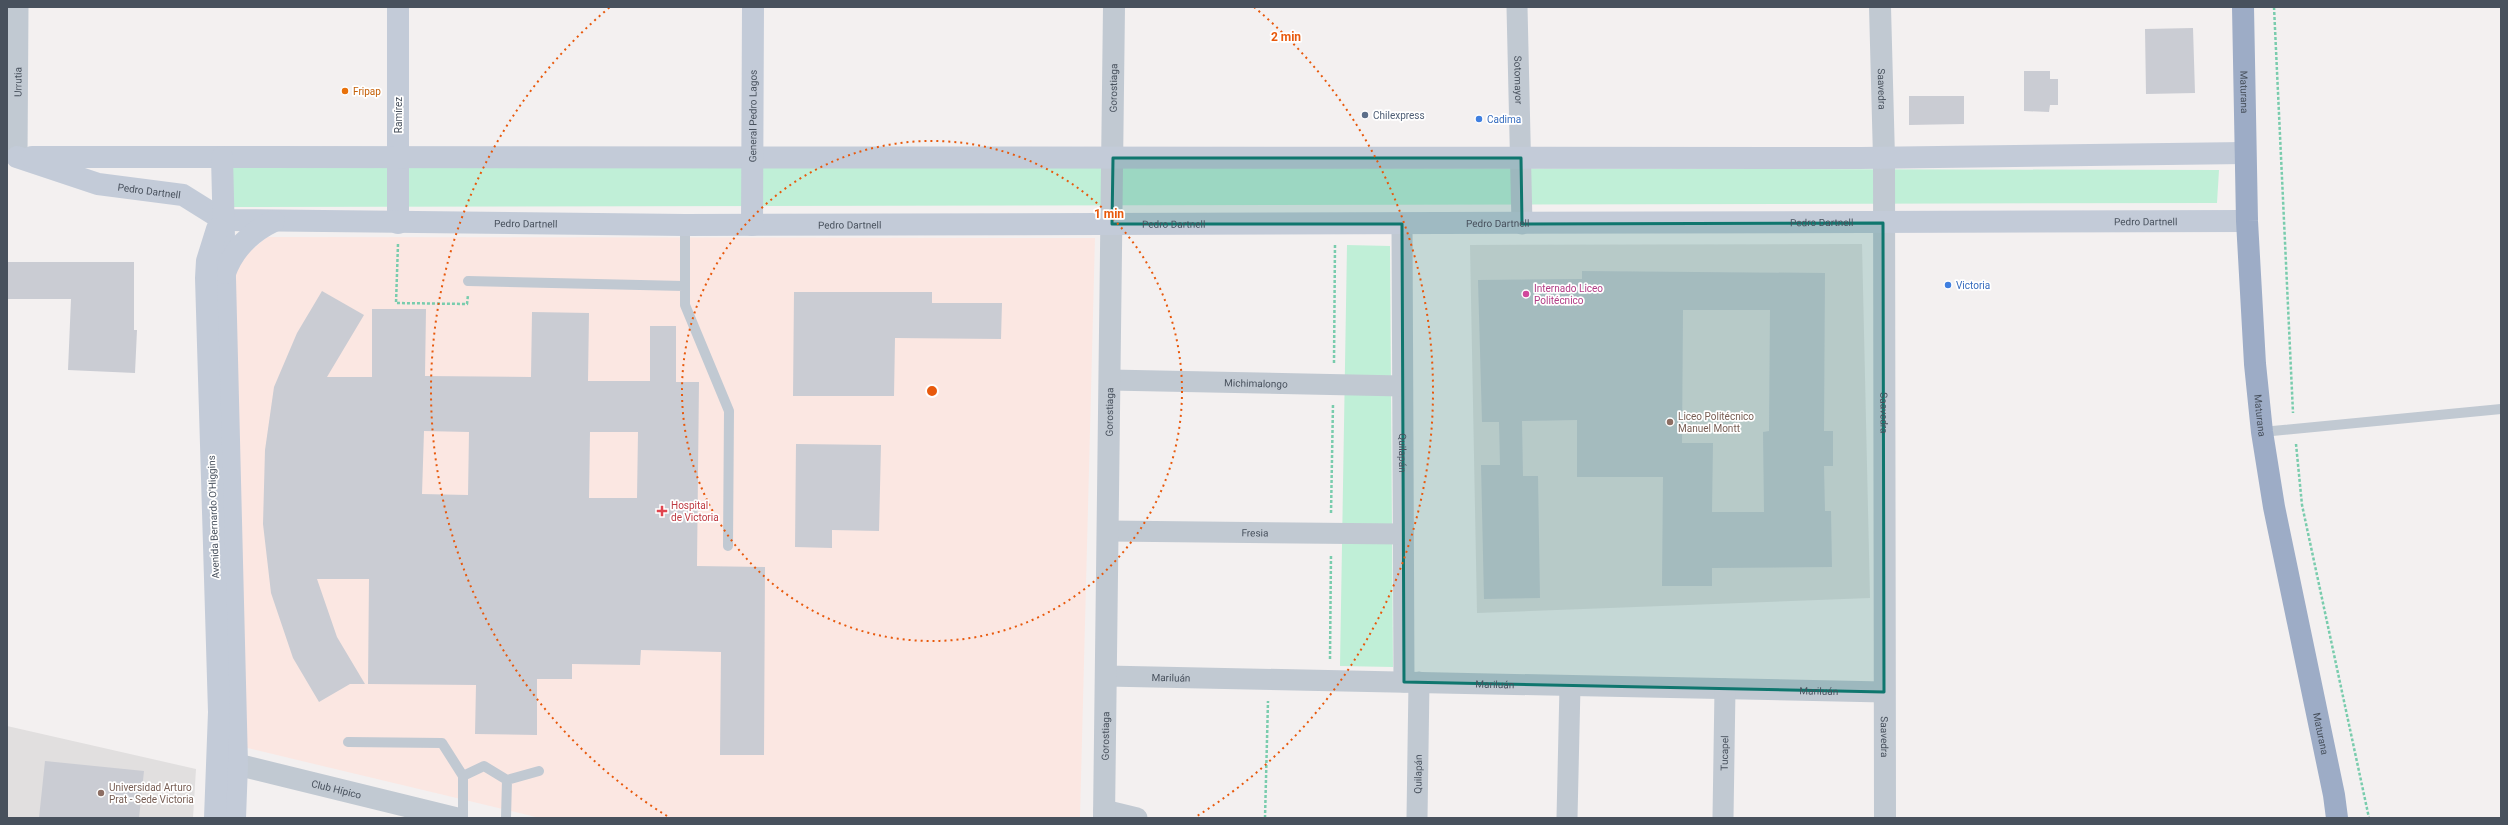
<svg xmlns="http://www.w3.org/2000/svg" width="2508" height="825" viewBox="0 0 2508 825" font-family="Roboto,sans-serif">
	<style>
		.education { fill: #e1dfdf }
		.medical { fill: #fbe7e2 }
		.green { fill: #c0efd7 }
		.building { fill: #caccd3; fill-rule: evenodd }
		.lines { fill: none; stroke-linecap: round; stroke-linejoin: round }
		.path { stroke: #79ccad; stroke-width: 2.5; stroke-dasharray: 3 2; stroke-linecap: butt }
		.service { stroke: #c1c9d2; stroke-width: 10 }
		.minor { stroke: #c1c9d2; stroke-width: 21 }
		.tertiary { stroke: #c1c9d2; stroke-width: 22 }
		.secondary { stroke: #c3cbd8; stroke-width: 22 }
		.trunk { stroke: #9dacc6; stroke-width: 22 }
		.marked { fill: #0f766e; fill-opacity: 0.2; stroke: #0f766e; stroke-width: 3; stroke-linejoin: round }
		.ring { fill: none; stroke: #e8590c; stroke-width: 2; stroke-dasharray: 2 4 }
		.food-dot { fill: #e8710a; stroke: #fff; stroke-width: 1.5 }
		.service-dot { fill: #5c6f8a; stroke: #fff; stroke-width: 1.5 }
		.shop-dot { fill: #3f7fe0; stroke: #fff; stroke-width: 1.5 }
		.hotel-dot { fill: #d1479c; stroke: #fff; stroke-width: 1.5 }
		.education-dot { fill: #8d6e63; stroke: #fff; stroke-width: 1.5 }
		.health-dot { fill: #e0444e; stroke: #fff; stroke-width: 1.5 }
		.labels { text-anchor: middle; stroke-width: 3.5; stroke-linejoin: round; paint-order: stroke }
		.street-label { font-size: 10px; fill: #48515d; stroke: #fff }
		.food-label { font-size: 10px; fill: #c56008; stroke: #fff; text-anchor: start }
		.service-label { font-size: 10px; fill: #4e5e75; stroke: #fff; text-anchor: start }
		.shop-label { font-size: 10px; fill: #366cbe; stroke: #fff; text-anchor: start }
		.hotel-label { font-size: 10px; fill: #b23c85; stroke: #fff; text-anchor: start }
		.education-label { font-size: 10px; fill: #785e54; stroke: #fff; text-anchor: start }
		.health-label { font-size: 10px; fill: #be3a42; stroke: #fff; text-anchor: start }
		.centre { fill: #e8590c; stroke: #fff; stroke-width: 2 }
		.ring-label { font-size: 12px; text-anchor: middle; font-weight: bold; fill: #e8590c; stroke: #fff; stroke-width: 3.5; stroke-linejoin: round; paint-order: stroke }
	</style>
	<rect width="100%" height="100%" fill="#f3f0f0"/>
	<path class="education" d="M1862,244l8,354 -393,15 -7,-368z
		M7,726l189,43 -3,49h-186z"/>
	<path class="medical" d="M267,237l828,1 -15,580h-540l-301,-72 -5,-470 7,-17z"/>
	<path class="green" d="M229,166l1990,4 -2,33 -1986,4z
		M1347,245l43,1 3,421 -53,-1z"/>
	<path class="building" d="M2193,28l2,65 -49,1 -1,-65z
		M2024,71h26v8h8v26h-8l-1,7 -25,-1z
		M1909,96h55v28l-55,1z
		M7,262h127v68h3l-2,43 -67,-3 3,-71h-64z
		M1582,271l243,2 -1,158h9v35h-9l1,45h6l1,56 -120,1v18h-50l1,-109h-86v-57l-55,1 1,55h15l2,122 -56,1 -3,-134h19l-1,-43h-17l-4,-142 104,-1zM1683,310h87l-1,121 -6,1 1,80h-52l1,-69h-31z
		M322,291l42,24 -37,62h45v-68h54l-1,67 106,1 1,-65 57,1 -1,68h62v-55h26v56h23l-2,184 68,1 -1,188h-44l1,-103 -80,-2 -1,15 -68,-1v15h-35v56l-62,-1 1,-49 -108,-1 1,-105h-52l20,58 28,47h-15l-31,18 -26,-44 -22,-65 -8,-69 2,-74 9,-63 23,-54zM424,431l45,1 -1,63 -46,-1zM590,432h48l-1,66h-48z
		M794,292h138v11h70l-1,36 -106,-1 -1,58h-101z
		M796,444l85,1 -2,86 -47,-1v18l-37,-1z
		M45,761l99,10 -5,47h-100z"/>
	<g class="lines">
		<path class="path" d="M2274,7l19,406
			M398,244l-2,59 71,1 1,-9
			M1334,363l1,-119
			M2296,444l6,61 67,313
			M1331,513l2,-109
			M1330,659l1,-105
			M1265,818l3,-117"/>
		<path class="service" d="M685,225v80l44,106 -1,135
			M468,281l216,5
			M2262,432l239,-23
			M348,742l94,1 21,33
			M463,818v-42l21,-10 23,14
			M506,818l1,-38 32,-9"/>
		<g class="minor">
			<path id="s1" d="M1517,7l5,217"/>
			<path id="s2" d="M17,157l1,-150"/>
			<path id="s3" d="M1402,224l2,458"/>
			<path id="s4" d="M1110,380l292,6"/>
			<path id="s5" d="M1108,531l295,3"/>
			<path id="s6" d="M1106,676l778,16"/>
			<path d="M1104,810l33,8"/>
			<path id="s7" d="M1417,818l2,-136"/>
			<path d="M1567,818l3,-132"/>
			<path id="s8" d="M1723,818l2,-129"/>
		</g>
		<g class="tertiary">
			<path id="s9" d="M1880,7l4,151 1,660"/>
			<path id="s10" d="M219,760l236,58"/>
			<path id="s11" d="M1104,818l10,-811"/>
		</g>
		<g class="secondary">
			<path d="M398,7v216"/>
			<path id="s12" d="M17,157l81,27 85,11 40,25 462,5 1562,-4"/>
			<path d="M32,157l1829,1 384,-5"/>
			<path d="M222,157l15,607 -2,54"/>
			<path id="s13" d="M752,225l1,-218"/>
			<path d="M225,273c9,-25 26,-41 49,-52"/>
			<path d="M215,818l4,-106 -13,-434 1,-17 10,-32"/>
		</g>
		<path class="trunk" id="s14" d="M2243,7l4,214 8,143 7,68 12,75 60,288 3,23"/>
	</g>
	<path class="marked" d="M1113,158h408l1,66 361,-1 1,469 -480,-10 -2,-458h-290z"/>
	<g class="ring">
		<circle cx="932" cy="391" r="250"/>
		<path d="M667 816A501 501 0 0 1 610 7M1254 7A501 501 0 0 1 1197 816"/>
	</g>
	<circle class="food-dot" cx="345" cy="91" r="4"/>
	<circle class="service-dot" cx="1365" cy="115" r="4"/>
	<g class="shop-dot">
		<circle cx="1479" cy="119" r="4"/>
		<circle cx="1948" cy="285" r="4"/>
	</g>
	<circle class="hotel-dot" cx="1526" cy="294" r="4"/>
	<g class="education-dot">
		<circle cx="1670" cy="422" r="4"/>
		<circle cx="101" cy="793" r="4"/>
	</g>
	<path class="health-dot" d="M660 505h4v4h4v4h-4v4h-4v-4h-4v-4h4z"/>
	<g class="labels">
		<g class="street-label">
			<text dy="4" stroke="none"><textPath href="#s1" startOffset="73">Sotomayor</textPath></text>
			<text dy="4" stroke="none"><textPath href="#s2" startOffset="75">Urrutia</textPath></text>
			<text dy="4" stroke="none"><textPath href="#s11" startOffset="730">Gorostiaga</textPath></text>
			<text dy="4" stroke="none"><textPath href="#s9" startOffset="82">Saavedra</textPath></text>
			<text dy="4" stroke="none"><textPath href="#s14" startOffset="85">Maturana</textPath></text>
			<text transform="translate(398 115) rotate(-90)" y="4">Ramírez</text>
			<text dy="4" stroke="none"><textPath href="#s13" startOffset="109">General Pedro Lagos</textPath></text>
			<text dy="4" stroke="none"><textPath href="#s12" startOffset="137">Pedro Dartnell</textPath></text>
			<text dy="4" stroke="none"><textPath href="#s12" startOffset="2141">Pedro Dartnell</textPath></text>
			<text dy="4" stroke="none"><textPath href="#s12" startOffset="1817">Pedro Dartnell</textPath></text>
			<text dy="4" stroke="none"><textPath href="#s12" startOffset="521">Pedro Dartnell</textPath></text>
			<text dy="4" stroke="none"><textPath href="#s12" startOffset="1169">Pedro Dartnell</textPath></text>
			<text dy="4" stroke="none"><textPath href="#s12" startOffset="1493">Pedro Dartnell</textPath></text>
			<text dy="4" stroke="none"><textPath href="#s12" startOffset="845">Pedro Dartnell</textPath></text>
			<text dy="4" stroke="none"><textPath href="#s4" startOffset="146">Michimalongo</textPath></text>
			<text dy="4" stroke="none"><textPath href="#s9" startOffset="406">Saavedra</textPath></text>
			<text dy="4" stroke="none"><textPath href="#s11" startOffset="406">Gorostiaga</textPath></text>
			<text dy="4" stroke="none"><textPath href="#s14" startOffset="409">Maturana</textPath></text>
			<text dy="4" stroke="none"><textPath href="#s3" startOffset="229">Quilapán</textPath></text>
			<text transform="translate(213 517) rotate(-92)" y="4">Avenida Bernardo O'Higgins</text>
			<text dy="4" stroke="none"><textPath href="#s5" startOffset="147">Fresia</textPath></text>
			<text dy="4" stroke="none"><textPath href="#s6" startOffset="65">Mariluán</textPath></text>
			<text dy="4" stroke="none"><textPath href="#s6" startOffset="389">Mariluán</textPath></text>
			<text dy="4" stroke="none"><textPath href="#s6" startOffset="713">Mariluán</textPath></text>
			<text dy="4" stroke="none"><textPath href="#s14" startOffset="733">Maturana</textPath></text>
			<text dy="4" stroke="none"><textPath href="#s11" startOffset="82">Gorostiaga</textPath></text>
			<text dy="4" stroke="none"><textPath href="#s9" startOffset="730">Saavedra</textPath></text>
			<text dy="4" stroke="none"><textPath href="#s8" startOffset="65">Tucapel</textPath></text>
			<text dy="4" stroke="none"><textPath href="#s7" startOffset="44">Quilapán</textPath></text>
			<text dy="4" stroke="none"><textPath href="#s10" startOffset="121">Club Hípico</textPath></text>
		</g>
		<g class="food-label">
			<text x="353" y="95">Fripap</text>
		</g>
		<g class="service-label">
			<text x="1373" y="119">Chilexpress</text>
		</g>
		<g class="shop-label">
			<text x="1487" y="123">Cadima</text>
			<text x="1956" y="289">Victoria</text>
		</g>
		<g class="hotel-label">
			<text x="1534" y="292">Internado Liceo<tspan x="1534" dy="12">Politécnico</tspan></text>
		</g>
		<g class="education-label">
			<text x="1678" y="420">Liceo Politécnico<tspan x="1678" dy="12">Manuel Montt</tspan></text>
			<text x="109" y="791">Universidad Arturo<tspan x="109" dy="12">Prat - Sede Victoria</tspan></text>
		</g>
		<g class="health-label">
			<text x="671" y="509">Hospital<tspan x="671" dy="12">de Victoria</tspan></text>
		</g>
	</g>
	<circle cx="932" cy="391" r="6" class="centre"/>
	<g class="ring-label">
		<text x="1286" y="41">2 min</text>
		<text x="1109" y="218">1 min</text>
	</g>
	<rect width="2508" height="825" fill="none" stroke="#48515d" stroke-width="16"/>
</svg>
